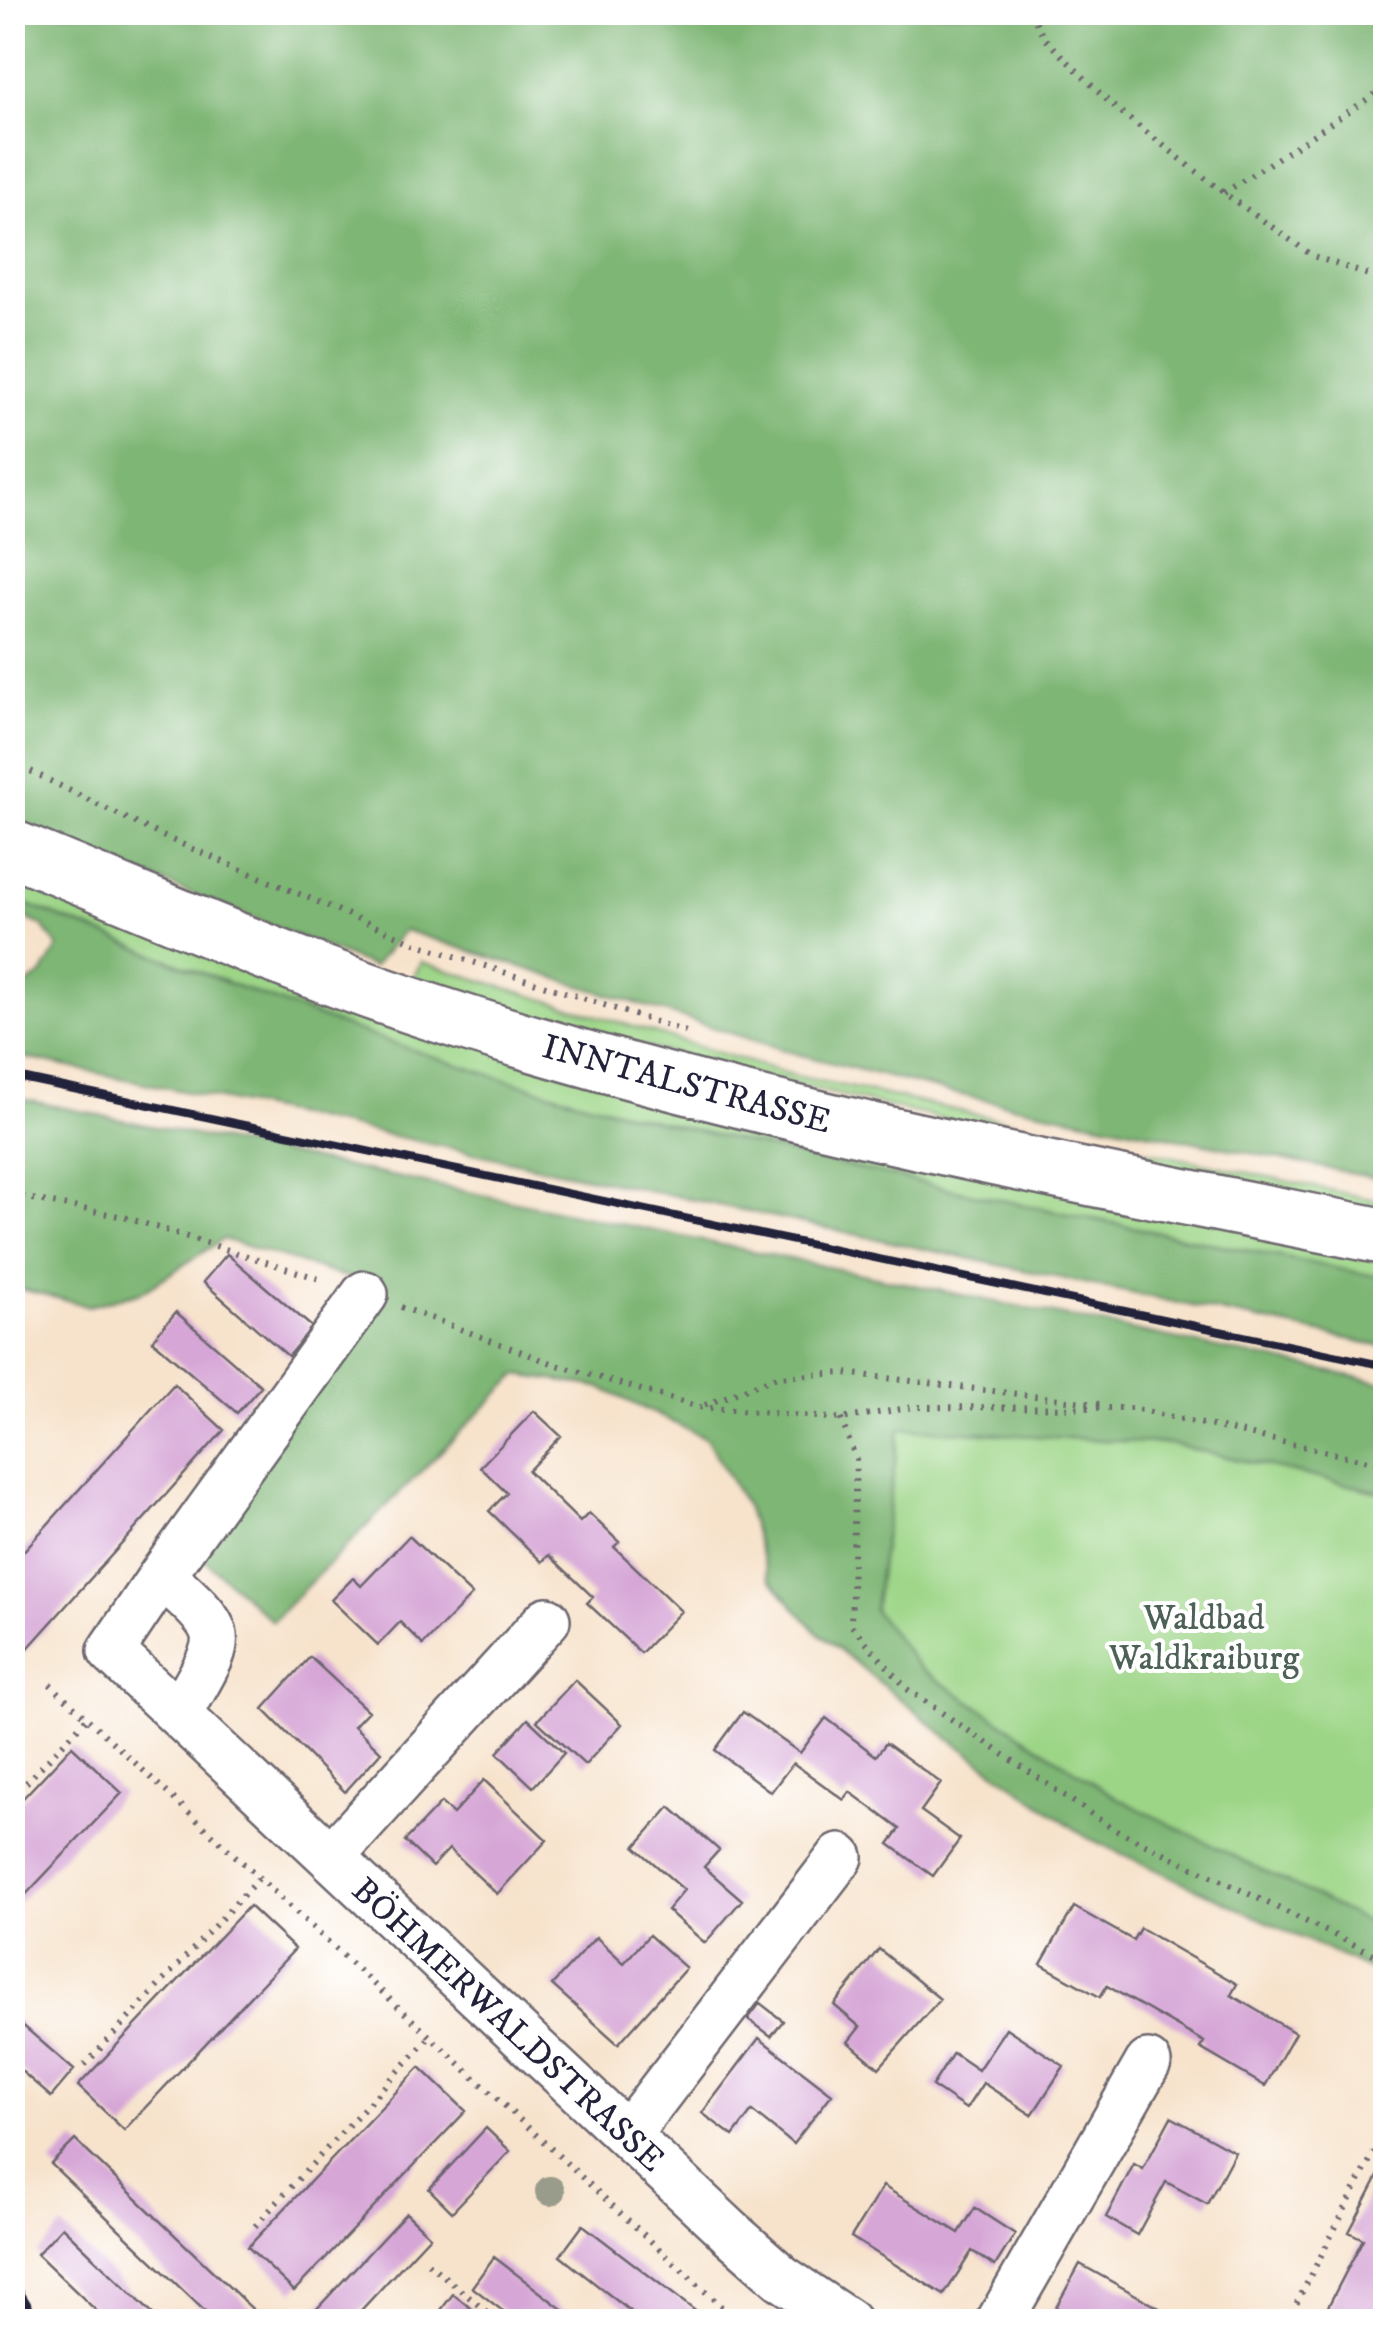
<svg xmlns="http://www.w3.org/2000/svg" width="1398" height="2334" viewBox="0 0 1398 2334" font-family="'IM FELL DW Pica',serif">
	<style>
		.green { fill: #9dd587; stroke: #607c61; stroke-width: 2.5 }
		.forest { fill: #7eb674; stroke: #506c58; stroke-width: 2.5 }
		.building { fill: #d6a6d6 }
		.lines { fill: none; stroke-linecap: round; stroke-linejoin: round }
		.minor-casing { stroke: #6d666e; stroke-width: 50 }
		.major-casing { stroke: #6d666e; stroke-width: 60 }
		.path { stroke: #6d666e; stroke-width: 6; stroke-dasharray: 2.5 8; stroke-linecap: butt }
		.minor { stroke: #fff; stroke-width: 45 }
		.major { stroke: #fff; stroke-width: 55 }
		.rail { stroke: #22223b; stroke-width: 8 }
		.tree { fill: #9a9c8b }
		.labels { text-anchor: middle; stroke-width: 8; stroke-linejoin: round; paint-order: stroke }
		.street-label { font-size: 35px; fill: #22223b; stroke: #fff }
		.park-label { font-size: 35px; fill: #4d6156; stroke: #fff }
	</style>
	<rect width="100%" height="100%" fill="#fff"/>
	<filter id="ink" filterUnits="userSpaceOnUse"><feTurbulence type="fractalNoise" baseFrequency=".01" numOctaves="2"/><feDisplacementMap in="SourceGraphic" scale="20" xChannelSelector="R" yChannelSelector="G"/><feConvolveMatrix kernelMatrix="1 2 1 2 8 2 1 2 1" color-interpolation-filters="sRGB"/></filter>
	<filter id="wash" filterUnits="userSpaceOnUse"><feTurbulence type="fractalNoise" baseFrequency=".0048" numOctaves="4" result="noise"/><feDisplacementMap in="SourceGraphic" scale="40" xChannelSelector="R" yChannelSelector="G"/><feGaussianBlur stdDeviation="2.25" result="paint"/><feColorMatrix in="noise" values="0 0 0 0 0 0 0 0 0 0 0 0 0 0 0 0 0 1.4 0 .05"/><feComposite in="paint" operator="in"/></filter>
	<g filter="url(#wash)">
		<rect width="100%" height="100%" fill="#f7e3cc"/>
		<path class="green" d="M12,874l1373,387v17c-264,-53 -528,-104 -789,-173 -199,-52 -392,-131 -583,-206z
			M421,962l371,113 593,127v11c-327,-68 -653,-134 -973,-232z
			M900,1428l270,16 215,49v438l-266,-132 -198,-130 -47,-58z"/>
		<path class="forest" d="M13,13h1372v1167l-433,-87 -155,-39 -393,-124 -31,37 -360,-145z
			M13,899c191,75 384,154 583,206 261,69 525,120 789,173v69l-1372,-292v-62l29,-18 16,-28 -15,-21 -30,-14z
			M12,1097l1373,286v110l-215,-49 -270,-16 -26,182 47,59 198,130 266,132v46l-299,-140 -144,-104 -127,-103 -46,-52 -23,-72 -40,-68 -107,-51 -82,-12 -245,246 -79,-72 165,-268 -135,-42 -81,53 -53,14 -76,-19z"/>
		<g id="blocks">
			<path class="building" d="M227,1254l85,73 -24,29 -85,-74z
				M176,1312l85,74 -24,27 -85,-73z
				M174,1384l50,46 -212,236v-102z
				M534,1411l27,25 -33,35 52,51 9,-9 30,29 -5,5 67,64 -40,42 -54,-50 6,-6 -44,-42 -7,7 -53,-51 18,-18 -27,-26z
				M409,1536l63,59 -49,50 -23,-23 -22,23 -47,-45 22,-22 8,8z
				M310,1657l58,54 -14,15 27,26 -36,40 -82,-83z
				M575,1680l47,44 -37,41 -48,-44z
				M743,1712l57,41 26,-35 50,38 10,-13 55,40 -20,28 39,28 -27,37 -44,-32 11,-15 -50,-37 -6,8 -51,-37 -22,29 -56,-42z
				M528,1719l36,34 -31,34 -36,-34z
				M72,1746l50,47 -110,116v-99z
				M484,1780l63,60 -50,54 -48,-45 -17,18 -27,-26 36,-38 12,11z
				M670,1807l49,43 -15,17 38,33 -37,43 -38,-33 17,-20 -49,-43z
				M249,1906l46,43 -171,181 -46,-44z
				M1074,1907l59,33 7,-12 97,56 -6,11 64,38 -30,53 -65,-38 4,-6 -97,-56 -7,11 -59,-33z
				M649,1935l37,33 -68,76 -66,-59 44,-48 28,26z
				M879,1949l61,50 -61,69 -31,-26 12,-15 -26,-22z
				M760,2003l23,18 -12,15 -23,-17z
				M12,2016l62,54 -23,27 -39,-34z
				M1006,2028l58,38 -32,49 -49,-32 -17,26 -34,-23 21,-33 25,17z
				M759,2038l73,56 -39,50 -41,-33 -19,25 -31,-23z
				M420,2067l46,44 -172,180 -46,-44z
				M1171,2117l64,35 -28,52 -41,-22 -29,53 -31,-18 28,-53 9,5z
				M486,2128l24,23 -58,61 -23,-23z
				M75,2140l191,182h-50l-165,-158z
				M1386,2161v161h-66l43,-83 -14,-7z
				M883,2186l76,47 16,-25 40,26 -20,32 -23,-15 -28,44 -93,-58z
				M406,2213l24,23 -80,86h-25l-11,-10z
				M583,2225l119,91 -4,6h-54l-84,-66z
				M62,2227l99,95h-53l-71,-68z
				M494,2257l85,65h-62l-45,-35z
				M1080,2264l81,45 -7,13h-106z
				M453,2294l35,28h-56z"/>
		</g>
	</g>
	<g filter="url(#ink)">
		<use href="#blocks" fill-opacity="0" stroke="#6d666e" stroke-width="2.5"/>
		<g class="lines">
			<g class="minor-casing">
				<path id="minor" d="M162,1575l203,-281
					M179,1715c45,-82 55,-75 -17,-140l-51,76c207,194 413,388 620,582l51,45 66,44
					M331,1857l216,-237
					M627,2135l213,-278
					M999,2322l149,-259"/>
			</g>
			<g class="major-casing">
				<path id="major" d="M12,848c138,56 275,117 416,163 312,102 636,161 958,226"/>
			</g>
			<path class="path" d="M1031,12l12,25 69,68 112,88 89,63 73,25
				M1224,193l162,-106
				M12,762l148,73 255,108 277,91
				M12,1195l112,22 199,63
				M401,1307l156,58 142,42 142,12 73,-12 218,1 254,57
				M705,1405l72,-28 68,-4 255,31
				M841,1419l15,40 -5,166 56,64 205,139 274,132
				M50,1684l688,638
				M12,1798l75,-80
				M85,2065l174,-187
				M255,2226l174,-188
				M428,2263l71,59
				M1287,2322l99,-193"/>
			<use href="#minor" class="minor"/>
			<use href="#major" class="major"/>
			<path class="rail" d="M12,1076l1374,290
				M12,2279l26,43"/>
		</g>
		<circle class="tree" cx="550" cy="2191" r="15"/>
	</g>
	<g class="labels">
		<g class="street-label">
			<text transform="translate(687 1083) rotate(15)" y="12">INNTALSTRASSE</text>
			<text transform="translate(509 2024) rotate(43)" y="12">BÖHMERWALDSTRASSE</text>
		</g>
		<g class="park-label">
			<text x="1204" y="1629">Waldbad<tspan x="1204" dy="40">Waldkraiburg</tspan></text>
		</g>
	</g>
	<rect width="1398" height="2334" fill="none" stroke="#fff" stroke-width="50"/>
</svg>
